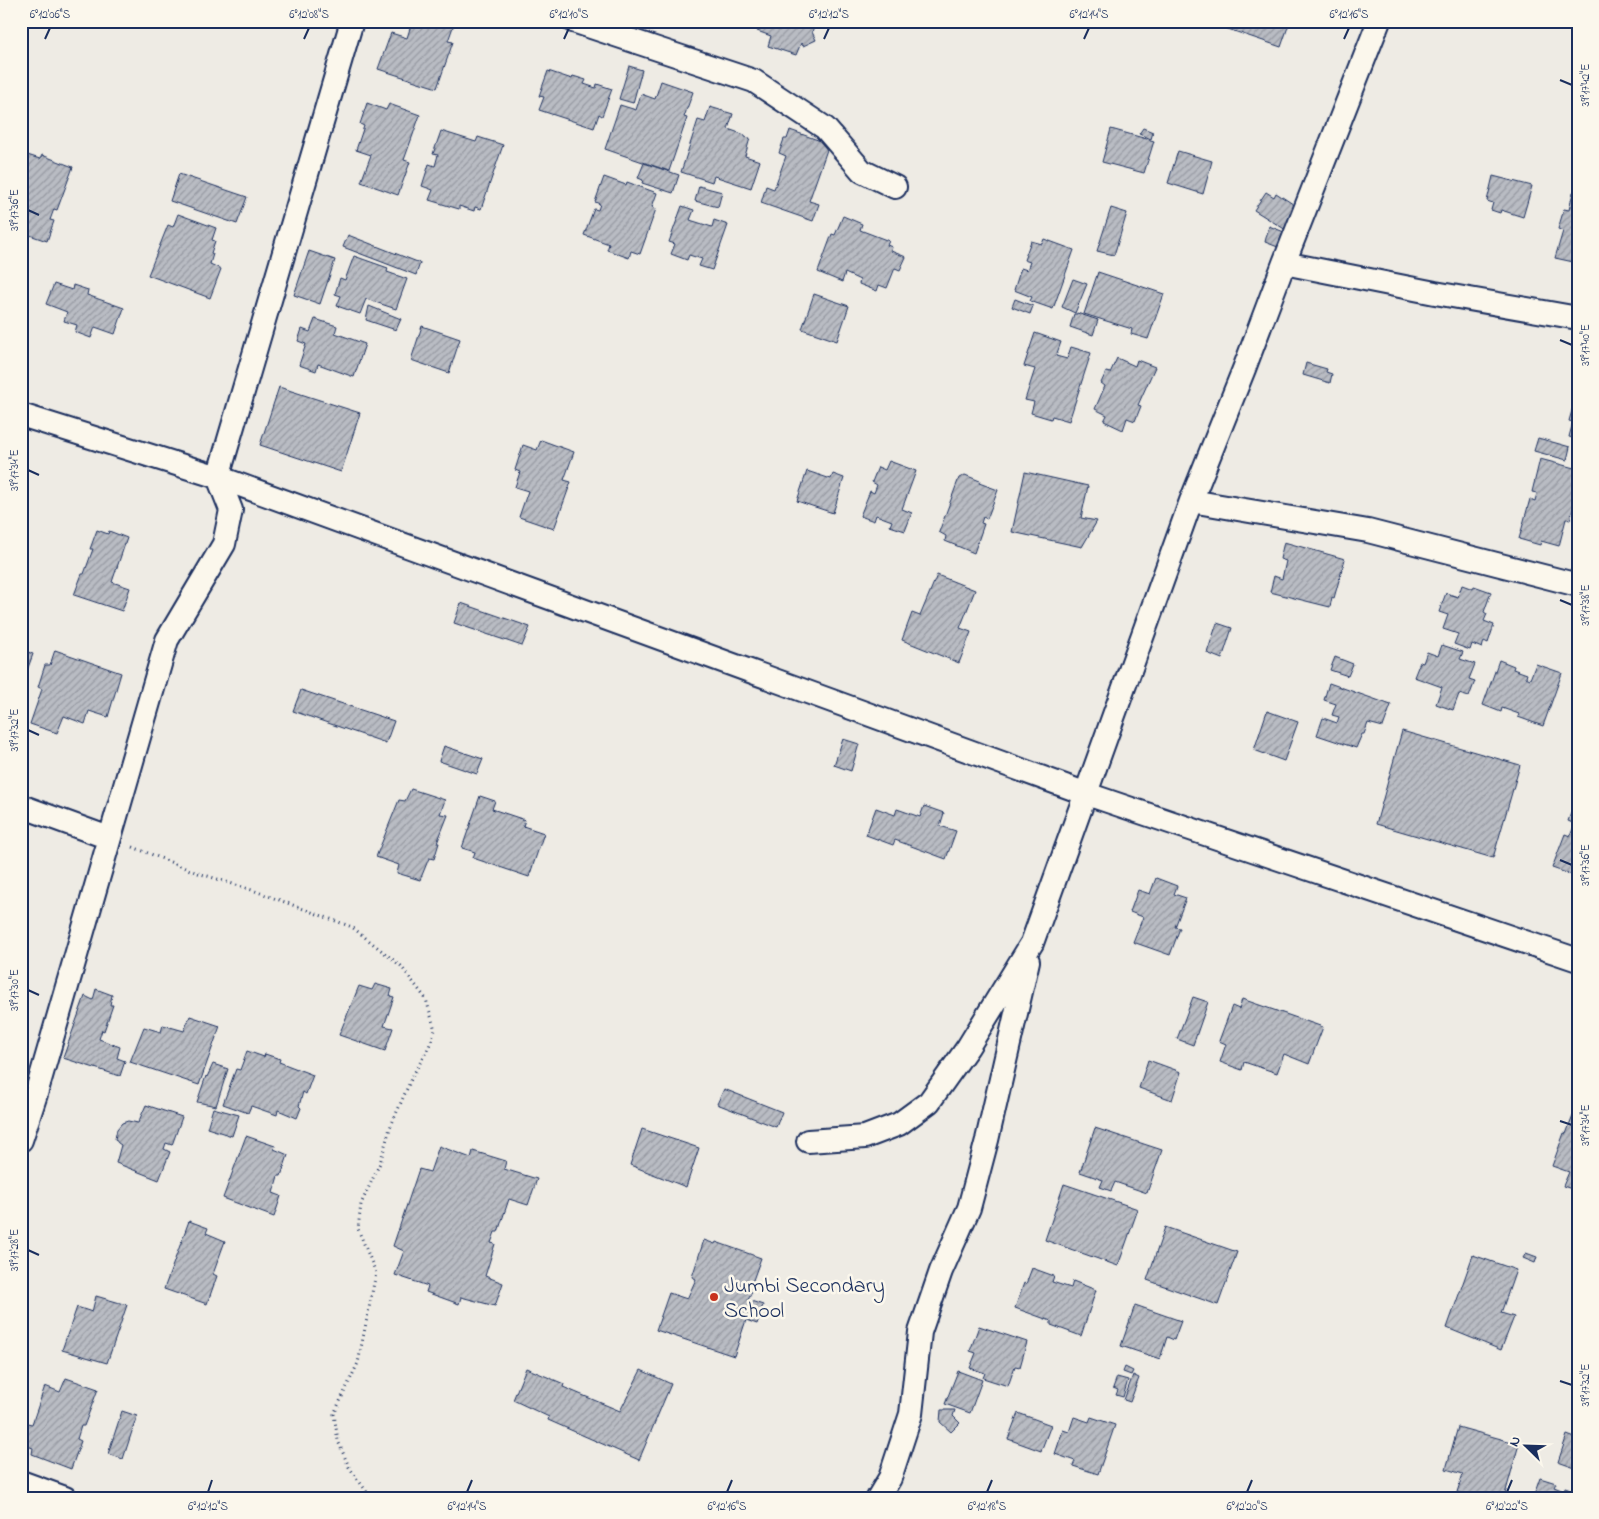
<svg xmlns="http://www.w3.org/2000/svg" width="1599" height="1519" viewBox="0 0 1599 1519" font-family="'Indie Flower',sans-serif">
	<style>
		.building { fill: url(#building-hatch); stroke: #1b2f5e }
		.lines { fill: none; stroke-linecap: round; stroke-linejoin: round }
		.street-casing { stroke: #1b2f5e; stroke-width: 26 }
		.path { stroke: #1b2f5e; stroke-width: 3; stroke-dasharray: 1 4; stroke-linecap: butt }
		.street { stroke: #fbf7ec; stroke-width: 22 }
		.ticks { fill: none; stroke: #1b2f5e; stroke-width: 2 }
		.poi-dot { fill: #c8321e; stroke: #fbf7ec; stroke-width: 2 }
		.labels { text-anchor: middle; stroke-width: 5; stroke-linejoin: round; paint-order: stroke }
		.poi-label { font-size: 22px; fill: #1b2f5e; stroke: #fbf7ec; text-anchor: start }
		.neatline { fill: none; stroke: #1b2f5e; stroke-width: 2 }
		.ticks-label { font-size: 12px; text-anchor: middle; fill: #1b2f5e }
	</style>
	<defs>
		<pattern id="building-hatch" width="6" height="6" patternUnits="userSpaceOnUse" patternTransform="scale(1.25)"><rect width="6" height="6" fill="#b9bcc3"/><path d="M-1 1l2-2M0 6l6-6M5 7l2-2" fill="none" stroke="#9699a2"/></pattern>
	</defs>
	<rect width="100%" height="100%" fill="#eeebe4"/>
	<filter id="ink" filterUnits="userSpaceOnUse"><feTurbulence type="fractalNoise" baseFrequency=".02" numOctaves="2"/><feDisplacementMap in="SourceGraphic" scale="10" xChannelSelector="R" yChannelSelector="G"/><feConvolveMatrix kernelMatrix="1 2 1 2 8 2 1 2 1" color-interpolation-filters="sRGB"/></filter>
	<g filter="url(#ink)">
		<path class="building" d="M428,21h27l-7,20 5,1 -16,46 -59,-19 13,-36 16,5 5,-16 14,4z
			M761,21h55l-4,11 4,8 -13,6 -2,-3 -5,12 -28,-9 3,-10 -14,-5z
			M1224,21h66l-9,26 -59,-20z
			M629,66l13,4 -9,33 -14,-4z
			M548,71l24,8 1,-3 13,4 -2,4 12,4 1,-4 15,5 -10,27 -3,-2 -5,14 -55,-18 5,-13 -5,-1z
			M1576,73l2,1v18l-7,1z
			M661,81l32,11 -9,25 3,1 -18,53 -64,-22 15,-44 16,5 5,-16 14,5z
			M367,103l19,7 3,-6 31,11 -16,45 6,2 -12,33 -37,-13 10,-27 -15,-5 8,-24 -4,-2z
			M710,107l23,7 -5,15 17,6v2l5,1 -5,18 15,5 -9,27 -37,-12 -2,6 -31,-10 17,-52 7,2z
			M1143,128l10,4 -2,7 -12,-5z
			M1111,129l43,12 -10,32 -42,-11z
			M790,130l39,14 -20,57 10,3 -6,17 -52,-18 5,-17 8,3 12,-33 -7,-3 5,-14h3z
			M441,131l35,11 2,-5 25,8 -22,64 -6,-2 -1,4 -15,-5v3l-30,-9 4,-10 -11,-4 7,-22 6,2 3,-11 -5,-1z
			M1178,151l34,10 -9,33 -35,-11z
			M21,153l19,6 2,-4 31,12 -16,43 -3,-1 -4,11 4,1 -7,20 -26,-9z
			M644,163l35,12 -6,18 -31,-10 1,-3 -5,-2z
			M179,174l68,23 -10,27 -67,-23z
			M1493,176l39,10 -9,31 -22,-7 -1,3 -9,-3 2,-7 -6,-2z
			M604,177l22,8 1,-3 30,11 -5,14 4,2 -16,45 -9,-3 -2,7 -22,-8 2,-6 -25,-9 10,-26 4,1 2,-6 -5,-2z
			M699,186l23,6 -4,15 -23,-6z
			M1578,190v73l-23,-5 8,-27 -5,-2 6,-20 5,1 4,-18z
			M1266,192l8,5 2,-4 26,17 -16,20 -32,-20z
			M682,206l12,4 -4,10 22,7 2,-7 14,5 -16,45 -13,-4 3,-7 -13,-4 -2,5 -16,-6 4,-10 -6,-2z
			M1111,208l16,5 -13,42 -17,-4z
			M178,214l38,14 -4,12 3,1 -4,12 2,1 -3,10 11,5 -11,29 -62,-23 20,-50 5,2z
			M843,216l19,8 -2,6 29,11 -2,4 5,2 -1,4 15,6 -6,13 -5,-2 -8,20 -8,-3 -2,6 -18,-7 1,-4 -15,-7 -3,9 -24,-10 14,-38 3,1z
			M1269,226l20,8 -6,15 -18,-7z
			M348,235l72,28 -4,12 -73,-28z
			M1044,239l30,11 -21,59 -23,-8 2,-4 -18,-7 7,-22 6,2 3,-8 -6,-2 7,-19 11,3z
			M309,251l26,9 -15,44 -26,-9z
			M354,256l34,12 -1,4 20,7 -11,30 -30,-10 -6,15 -23,-8 4,-10 -6,-2 5,-16 5,2z
			M1098,272l66,22 -16,45 -17,-5 1,-5 -48,-15z
			M1073,279l14,5 -12,29 -13,-6z
			M54,284l18,6 1,-5 15,5 -1,5 37,13 -9,26 -20,-7 -4,11 -16,-6 2,-7 -13,-4 3,-9 -21,-8z
			M814,294l35,12 -12,35 -35,-12z
			M1015,299l18,7 -3,8 -18,-7z
			M369,306l32,13 -5,11 -30,-10z
			M1077,313l21,7 -5,15 -23,-8 4,-13h3z
			M315,319l22,7 -2,7 30,11 -11,33 -36,-13 -2,7 -17,-6 7,-21 -8,-3 4,-12 8,3z
			M422,326l38,13 -11,34 -38,-13z
			M1035,333l26,9 -5,14 11,3 4,-12 20,6 -22,68 -17,-5 -1,3 -20,-6 3,-11 -9,-2 10,-31 -11,-3z
			M1117,358l18,8 2,-6 18,7 -17,38 3,1 -6,15 -8,-3 -4,12 -19,-9 3,-6 -12,-6 10,-23 -4,-3 5,-11 4,1z
			M1306,363l21,6 -1,3 6,2 -2,9 -27,-8z
			M279,387l81,26 -19,59 -81,-27z
			M1578,389v50l-9,-2 4,-15 -4,-1z
			M1538,438l32,9 -3,13 -33,-9z
			M541,440l33,12 -10,28 7,2 -17,47 -35,-12 9,-26 -13,-4 5,-15 -5,-2 8,-25 14,5z
			M1540,459l38,10v30l-2,-1 -6,22 -4,-1 -7,27 -18,-5 -1,4 -21,-6 11,-40 5,2 2,-8 -5,-1z
			M889,461l27,10 -14,38 10,4 -7,18 -15,-5 2,-5 -16,-6 -2,6 -14,-5 10,-25 4,2 3,-8 -5,-3 6,-15 7,3z
			M807,471l24,8 2,-5 11,4 -11,35 -36,-12z
			M1025,472l63,14 -7,32 16,3 -15,26 -70,-15z
			M965,475l15,6 -1,2 19,7 -11,29 -4,-2 -2,6 3,1 -10,29 -29,-12 1,-5 -7,-4 20,-54z
			M97,530l11,4 1,-3 18,7 -15,44 18,6 -8,23 -48,-16 8,-21h2l9,-25h-3z
			M1284,542l61,17 -11,39 -2,-1 -2,10 -60,-15 4,-16 8,3 4,-18 -6,-2z
			M937,575l38,15 -15,38 11,4 -12,31 -57,-23 10,-27 8,3z
			M1462,585l11,4 1,-3 17,6 -7,20 3,2 -3,7 10,4 -6,18 -4,-2 -2,7 -10,-4 -2,6 -16,-6 4,-10 -15,-5 5,-14 -9,-3 7,-19 12,4z
			M461,603l69,24 -8,19 -68,-23z
			M1217,623l15,5 -10,31 -15,-6z
			M1442,645l21,7 -3,7 15,5 -6,15 6,2 -6,16 -10,-3 -6,16 -17,-6 6,-17 -28,-10 6,-15 3,1 4,-11 11,4z
			M21,649l12,5 -8,22 -4,-1z
			M55,650l66,23 -13,44 -19,-6 -4,13 -21,-8 -7,17 -27,-9 12,-35 -4,-2 7,-22h5z
			M1335,657l18,7 -5,12 -18,-6z
			M1499,660l15,6 -1,3 14,5 -1,3 4,2 6,-15 26,9 -19,53 -25,-9 1,-3 -17,-6 -1,4 -18,-7z
			M1329,683l62,22 -8,22 -15,-4 -4,11h-2l-6,14 -39,-13 6,-17 14,5 2,-6 -7,-2 4,-11 -12,-4z
			M301,690l93,31 -8,22 -93,-32z
			M1267,711l31,11 -14,39 -30,-11z
			M1402,731l118,34 -27,93 -117,-34z
			M843,739l16,5 -8,27 -17,-6z
			M444,746l39,13 -6,15 -38,-13z
			M411,789l34,11 -5,14 8,1 -11,28h2l-5,16 -5,-1 -9,22 -23,-7 2,-8 -23,-8 23,-57 6,1z
			M480,796l15,5 -3,8 33,11 -2,6 21,7 -15,44 -56,-19 2,-6 -13,-4z
			M1574,805l4,1v71l-26,-9 13,-34 5,2 5,-12 -7,-3z
			M924,806l20,7 -4,13 16,5 -10,28 -51,-19 -2,5 -27,-10 10,-27 19,7 2,-6 23,8z
			M1156,878l21,8 -3,8 12,4 -11,29 5,1 -10,27 -37,-13 10,-25 -13,-5 8,-22 12,4z
			M375,984l17,5 -2,7 4,1 -10,29 9,2 -8,23 -46,-16 20,-49 13,4z
			M96,989l16,6 -2,10h3l-9,26 -2,-1 -3,9 21,8 -3,11 8,3 -5,15 -57,-18 22,-62 8,4z
			M1193,997l15,5 -15,43 -16,-6z
			M1242,999l81,28 -14,37 -25,-10 -7,19 -33,-11 -2,8 -22,-8 6,-18 -7,-3 13,-35 7,3z
			M190,1016l30,10 -21,59 -69,-23 14,-35 17,5 2,-7 21,6z
			M247,1051l17,6 1,-3 15,5 -1,3 34,13 -7,19 -3,-2 -4,14 2,2 -4,10 -19,-8 -1,5 -26,-9 -3,7 -25,-9 13,-35 4,1z
			M1148,1060l33,12 -9,28 -33,-12z
			M213,1064l15,5 -12,37 -19,-4 9,-26 1,1z
			M724,1089l58,23 -6,15 -59,-23z
			M146,1105l36,12 -10,28 -6,-2 -2,6 6,3 -11,28 -43,-17 5,-18 -3,-2 -3,-4 2,-10 5,-6 6,-2 10,2z
			M213,1108l26,7 -7,21 -25,-8z
			M1573,1116l5,1v74l-15,-5 6,-14 -17,-6 12,-33 2,1z
			M1095,1128l67,22 -15,43 -32,-11 -4,9 -11,-4 3,-7 -23,-8z
			M642,1129l57,19 -13,39 -56,-22z
			M246,1136l29,10 -1,3 14,6 -7,21h-3l-5,17 8,3 -7,21 -51,-19z
			M439,1146l32,12 2,-7 33,10 -2,8 33,10 -9,26 -19,-6 -11,33h-3l-4,11 4,1 -10,32 18,7 -8,23 -34,-9 -2,7 -33,-12 2,-6 -33,-11 9,-24 -11,-5 26,-77 11,3z
			M1064,1184l74,25 -20,57 -73,-26z
			M189,1221l19,7 -2,5 19,8 -12,33 4,2 -10,28 -43,-15z
			M1165,1227l72,25 -19,53 -71,-25z
			M704,1240l11,4 1,-2 45,16 -12,33 3,1 -4,8 15,5 -6,19 -11,-4 -12,36 -78,-26 13,-37 18,6 9,-20 -4,-2z
			M1526,1253l11,4 -2,6 -12,-5z
			M1473,1255l43,15 -15,43 13,4 -13,33 -54,-22z
			M1032,1268l22,8 -2,6 19,6 2,-7 23,9 -15,46 -30,-11v-4l-36,-13 9,-25 2,1z
			M96,1296l31,9 -20,58 -45,-13 15,-43 15,5z
			M1135,1305l46,16 -7,19 -7,-3 -7,22 -39,-13z
			M979,1326l48,16 -7,25 -5,-1 -7,20 -25,-8 2,-5 -15,-5 6,-15 -6,-2z
			M1125,1367l8,4 -2,4 -8,-3z
			M526,1368l38,16 -1,3 57,24 21,-41 30,14 -32,76 -91,-40 1,-3 -36,-17z
			M958,1371l24,9 -12,33 -25,-9z
			M1133,1375l6,3 -9,24 -6,-2z
			M1117,1377l11,3 -5,17 -7,-2 2,-5 -5,-2z
			M66,1378l32,11 -14,37h-3l-4,13 4,2 -10,28 -39,-15 1,-6 -12,-4 6,-21 5,1 13,-38 15,6z
			M941,1410h14l-2,6 7,7 -9,9 -11,-10z
			M122,1411l15,5 -14,43 -15,-5z
			M1018,1413l33,12 -10,26 -33,-12z
			M1074,1417l15,5 2,-5 24,8 -17,49 -25,-8 2,-5 -20,-7 8,-24 6,2z
			M1458,1427l61,17 -15,54h-27l-20,-6 6,-18 -17,-5z
			M1567,1435l11,4v30l-20,-7z
			M1540,1478l16,5 -2,4 10,4 1,-4 13,4v7h-45z"/>
		<g class="lines">
			<g class="street-casing">
				<path id="street" d="M573,21l181,60 71,47 37,43 33,16
					M1284,263l151,30 143,25
					M21,415l197,62 869,317 491,166
					M1191,501l177,30 210,54
					M21,806l88,32
					M21,1140l15,-46 131,-454 57,-96 7,-34 -13,-33 134,-456
					M808,1141l57,-4 34,-13 30,-22 39,-55 64,-104 159,-442 53,-132 40,-106 95,-242
					M21,1482l44,16
					M878,1498l12,-20 21,-64 9,-82 21,-61 28,-63 18,-68 41,-179"/>
			</g>
			<path class="path" d="M133,847l62,25 60,19 97,36 49,39 25,33 9,31 -6,17 -17,30 -22,51 -10,35 -19,41 -3,25 18,44 -18,90 -24,51 4,27 11,26 22,31"/>
			<use href="#street" class="street"/>
		</g>
	</g>
	<path class="ticks" d="M45,39l5,-11M304,39l5,-11M564,39l5,-11M824,39l5,-11M1084,39l5,-11M1344,39l5,-11M1560,80l12,5M28,210l11,5M1560,340l12,5M28,470l11,5M1560,600l12,5M28,730l11,5M1560,860l12,5M28,990l11,5M1560,1121l12,4M28,1250l11,5M1560,1381l12,4M208,1492l4,-12M467,1492l5,-12M727,1492l5,-12M987,1492l5,-12M1247,1492l5,-12M1507,1492l5,-12"/>
	<circle class="poi-dot" cx="714" cy="1297" r="5"/>
	<g class="labels">
		<g class="poi-label">
			<text x="724" y="1292">Jumbi Secondary<tspan x="724" dy="25">School</tspan></text>
		</g>
	</g>
	<rect width="1599" height="1519" fill="none" stroke="#fbf7ec" stroke-width="55"/>
	<g transform="translate(1526 1446) rotate(293)" stroke="#fbf7ec" stroke-width="4" paint-order="stroke">
	<path d="M0-4L9 19L0 12L-9 19Z" fill="#1b2f5e"/>
	<text y="-8" font-size="14" font-weight="bold" text-anchor="middle" fill="#1b2f5e">N</text>
	</g>
	<rect x="28" y="28" width="1544" height="1464" class="neatline"/>
	<g class="ticks-label">
		<text x="50" y="18">6°12'06"S</text>
		<text x="309" y="18">6°12'08"S</text>
		<text x="569" y="18">6°12'10"S</text>
		<text x="829" y="18">6°12'12"S</text>
		<text x="1089" y="18">6°12'14"S</text>
		<text x="1349" y="18">6°12'16"S</text>
		<text transform="translate(1585 85) rotate(-90)" y="4">39°17'42"E</text>
		<text transform="translate(14 210) rotate(-90)" y="4">39°17'36"E</text>
		<text transform="translate(1585 345) rotate(-90)" y="4">39°17'40"E</text>
		<text transform="translate(14 470) rotate(-90)" y="4">39°17'34"E</text>
		<text transform="translate(1585 605) rotate(-90)" y="4">39°17'38"E</text>
		<text transform="translate(14 730) rotate(-90)" y="4">39°17'32"E</text>
		<text transform="translate(1585 865) rotate(-90)" y="4">39°17'36"E</text>
		<text transform="translate(14 990) rotate(-90)" y="4">39°17'30"E</text>
		<text transform="translate(1585 1125) rotate(-90)" y="4">39°17'34"E</text>
		<text transform="translate(14 1250) rotate(-90)" y="4">39°17'28"E</text>
		<text transform="translate(1585 1385) rotate(-90)" y="4">39°17'32"E</text>
		<text x="208" y="1510">6°12'12"S</text>
		<text x="467" y="1510">6°12'14"S</text>
		<text x="727" y="1510">6°12'16"S</text>
		<text x="987" y="1510">6°12'18"S</text>
		<text x="1247" y="1510">6°12'20"S</text>
		<text x="1507" y="1510">6°12'22"S</text>
	</g>
</svg>
